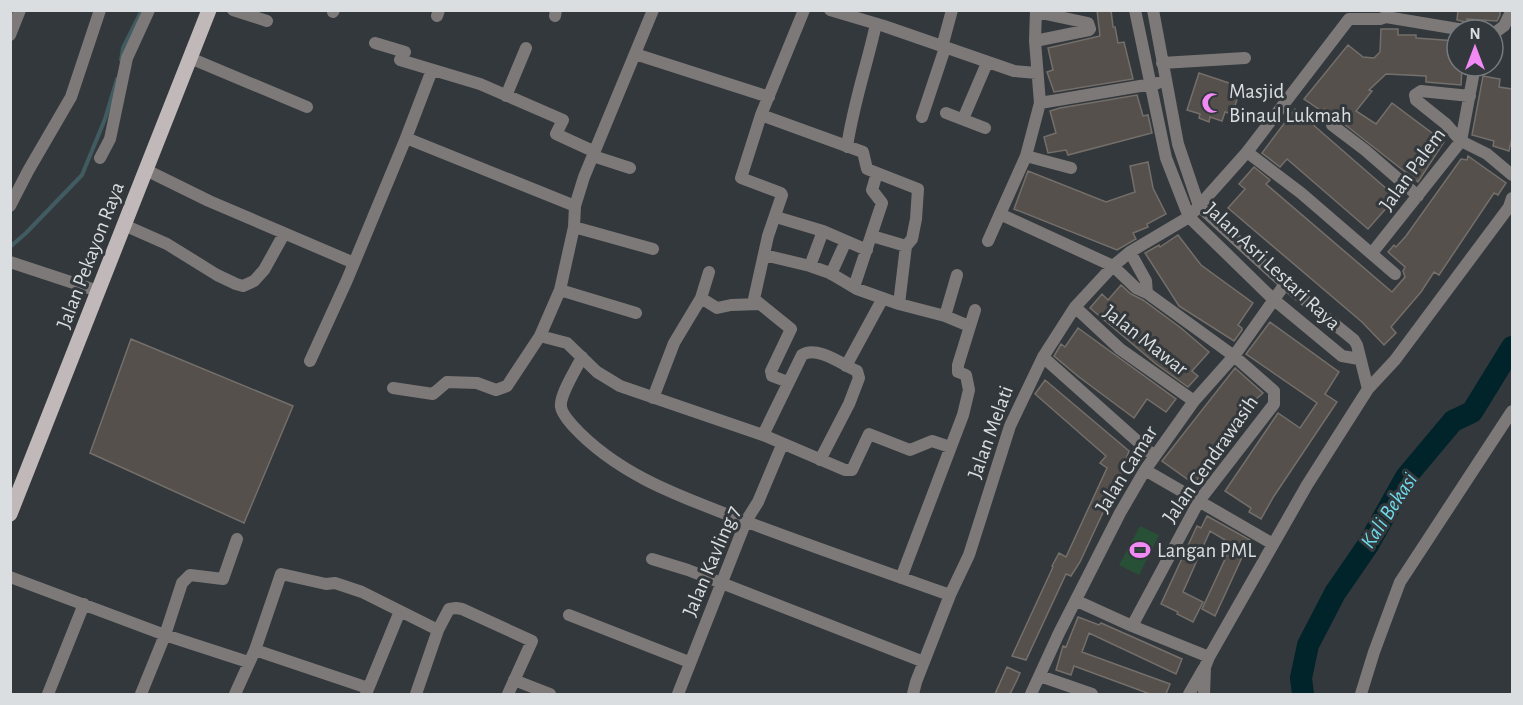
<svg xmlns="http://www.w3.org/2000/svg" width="1523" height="705" viewBox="0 0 1523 705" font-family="'Alegreya Sans',sans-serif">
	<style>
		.green { fill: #285036 }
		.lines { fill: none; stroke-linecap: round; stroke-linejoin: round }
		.stream { stroke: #415c61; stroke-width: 4 }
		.river { stroke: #00242a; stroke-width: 22 }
		.building { fill: #55504b; stroke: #746f6a; stroke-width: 1.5 }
		.street { stroke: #7d7978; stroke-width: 12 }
		.primary { stroke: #c1b9b9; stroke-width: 15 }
		.labels { text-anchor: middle; stroke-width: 6; stroke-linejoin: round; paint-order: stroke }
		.poi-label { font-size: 21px; fill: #dadee0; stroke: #33383c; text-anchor: start }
		.street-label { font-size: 21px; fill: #dadee0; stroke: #33383c }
		.water-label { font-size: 22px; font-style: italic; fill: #6ddbeb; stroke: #33383c }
	</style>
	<rect width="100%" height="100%" fill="#33383c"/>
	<path class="green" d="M1140,526l19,9 -20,40 -20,-10z"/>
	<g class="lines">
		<path class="stream" d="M121,60l2,-12 19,-38
			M10,247l16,-14 56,-58 23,-56 12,-40"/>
		<path class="river" d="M1303,694l-2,-16 7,-33 27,-52 33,-48 38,-68 47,-56 19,-9 40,-65"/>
	</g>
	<path class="building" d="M1097,10h14l2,17h2l3,16 6,-1 9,37 -79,13 -7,-20 6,-2 -5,-22 52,-12z
		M1458,10h42v5l-3,6 -30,-2v3h-2l-8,-2z
		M1381,29h17v6h18v3l41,3v27h5l-1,17 -35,-3v-6l-40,-2 -17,16 3,1 -16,20 20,13 16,-21 52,39 -26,40 -93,-73 -2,3 -19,-13 44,-54 15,12 11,1 6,-6z
		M1199,73l36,12 -4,10 7,2 -6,17 -7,-2 -3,9 -12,-4 -1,5 -10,-4 1,-4 -13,-4z
		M1483,76l17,3 -1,8 13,2v49l-3,13 -16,-5 1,-5 -22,-6z
		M1137,95l6,21 5,-1 4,18 -84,22 -2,-5 -18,3 -4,-16 12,-4 -6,-22 10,-3z
		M1295,109l101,88 -28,32 -81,-70 -7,8 -18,-14z
		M1468,156l38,27 -8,12 -4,-2 -55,82 -5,-3 -13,20 -30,35 5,6 -12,12 -22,-23 -134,-114 17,-19 -6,-5 15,-17 16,13 -4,4 126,108 13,-15 -2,-6 2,-4 -17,-15 6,-7 2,2 10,-11 55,-77 6,1z
		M1148,162l5,26 13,26 -19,10 1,3 -15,6 3,6 -19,11 -103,-41 14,-38 78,31 29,-10 -5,-26z
		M1178,235l23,30 52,38 -15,22 4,3v2l-8,11 -55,-35 -34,-53 14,-8 1,2z
		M1121,285l10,9 12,6 38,28 28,24 -17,19 6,5 -10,11 -32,-23 -66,-56 12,-14 6,6z
		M1270,322l69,50 -14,22 12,8 -63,94 -13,23 -12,-7 2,-4 -26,-17 53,-78 22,15 17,-25 -71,-49z
		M1078,328l98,71 -10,13 -19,-13 -13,19 -55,-41 -25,-21 7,-12 4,3z
		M131,339l162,67 -49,117 -154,-70z
		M1235,368l28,25 -9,8 -34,44 -19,25 2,1 -9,13 -32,-23z
		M1045,380l84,71 -10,27 -39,84 -9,14 -5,-2 -40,86 -14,-4 41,-89 -1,-1 7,-13 7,4 41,-89 -7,-5 6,-7 -71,-62z
		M1207,516l43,24 -35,76 -13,-7 30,-65 -22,-13 -27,61 20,10 -10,20 -16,-8 1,-2 -17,-8 36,-78 4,2z
		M1078,617l21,8 2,-2 81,36 -6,15 -87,-41 -7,19 88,32 -4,10h-16l-76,-28 -3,9 -15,-5 7,-24 3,1z
		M1007,667l13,6 -3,7 -7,14h-15z"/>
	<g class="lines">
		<path class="street" d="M233,10l34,11
			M653,10l-69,167 -9,29 -1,21 -14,63 -20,46 27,7 30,29 23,14 143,49 82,35h7l17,-36 41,16 22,-9 18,6
			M830,10l54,16 130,45 23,2
			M1036,10l-1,31 5,62 -14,53 -26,58 113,52 23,22 11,5
			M1135,10l31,148 23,59 84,82 69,57 17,3
			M1153,10l25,134 21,62 86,78 69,56 3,5 11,44
			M333,12l1,-2
			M437,16l2,-6
			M555,16l1,-6
			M1493,34l11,-8 8,-16
			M10,35l10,-25
			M1035,41l54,-11 1,-1 -2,-6 -52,-11
			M375,43l30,9 -5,8 80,24 83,36 -7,14 37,17
			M942,47l10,-37
			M635,54l134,43
			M190,58l117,49
			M1162,63l83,-5
			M506,96l20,-48
			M1470,96l-49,-5 -6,4 1,5 30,24 15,17 26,13 25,21
			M1040,103l118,-20
			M946,113l39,15
			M761,115l102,37 4,17 51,20 -2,30 -4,20 -6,7 -7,58
			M922,117l23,-69
			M963,119l24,-56
			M1332,125l33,25 53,46
			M406,138l26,-68
			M847,147c6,-42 20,-82 29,-123
			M1247,152l54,41 94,81
			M593,156l37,12
			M1026,156l45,12
			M100,158l10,-19 17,-81 22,-48
			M146,170l63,31 145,62
			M10,206l18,-35 43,-74 29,-87
			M124,225l43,19 50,31 19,9 7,2 11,-5 10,-11 20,-36
			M574,227l79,22
			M823,231l44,19
			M872,236l34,10
			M988,241l12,-27
			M1130,252l16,29 1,12 87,63 40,35v13l-75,97 -67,125
			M1372,253l89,-112 14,-75
			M764,255l46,11 13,-35 -47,-14
			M10,262l88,29
			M810,266l20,7 27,16 42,15 46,12 24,10
			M831,274l15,-33
			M854,287l28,-84 -10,-13 5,-17
			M560,290l76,23
			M701,298l16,10 14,-3 28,-1
			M1075,307l45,42 74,52
			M945,316l12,-41
			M582,357c-5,11 -23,38 -21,50 1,7 7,13 12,19 47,51 112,72 174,96 67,25 135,49 203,73
			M1043,357l111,99
			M310,361l37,-81 59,-142 169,68
			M846,366l37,-68
			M788,382l-16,-6 -1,-5 20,-42 -37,-30 14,-63 14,-41 -1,-2 -40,-15 20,-63 43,-105
			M393,388l40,6 14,-12 30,1 19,7 11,-4 33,-50
			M653,398l21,-55 27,-45 8,-26
			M763,435l39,-80c14,-10 40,9 55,16l2,7 -10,26 -29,56
			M1145,470l128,74
			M652,559l36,11 236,92
			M10,577l155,58 83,27
			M901,578l62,-163 6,-25 -3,-15 -8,-3v-7l17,-55
			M1077,601l55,25 77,31
			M569,615l120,47
			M255,650l113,38
			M1040,676l52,18
			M514,680l36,14
			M48,694l36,-90
			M141,694l24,-59 17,-52 8,-8 33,4 14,-40
			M235,694l20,-44 26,-76 45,10 9,-1 27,9 76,38
			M366,694l34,-83
			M416,694l22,-64 11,-21 7,-1 6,1 70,32 -24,53
			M678,694l68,-173 12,-19 24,-57
			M913,694l3,-12 34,-87 19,-40 41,-129 33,-69 32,-50 38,-41 17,-14 59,-35 58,-65 102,-133h31l6,-2 78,13
			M1031,694l28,-61 61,-120 25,-43 49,-69 40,-45 51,-72
			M1189,694l15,-26
			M1204,694l1,-27 4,-10 98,-172 61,-96 27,-29 114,-153 3,-9
			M1361,694l13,-42 26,-70 112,-171"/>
		<path class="primary" d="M10,514l199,-504"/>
	</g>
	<defs>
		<g id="mosque-bare" transform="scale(1.62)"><path d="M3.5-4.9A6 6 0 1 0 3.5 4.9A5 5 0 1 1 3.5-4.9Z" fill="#f18af4" stroke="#33383c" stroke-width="2.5" paint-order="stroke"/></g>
		<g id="stadium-bare" transform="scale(1.62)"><path d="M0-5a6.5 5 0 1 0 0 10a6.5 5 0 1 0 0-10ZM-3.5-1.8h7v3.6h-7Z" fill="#f18af4" stroke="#33383c" stroke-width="2.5" paint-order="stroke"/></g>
	</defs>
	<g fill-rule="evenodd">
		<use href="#mosque-bare" x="1212" y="103"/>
		<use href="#stadium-bare" x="1140" y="550"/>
	</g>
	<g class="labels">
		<g class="poi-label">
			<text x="1229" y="98">Masjid<tspan x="1229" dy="24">Binaul Lukmah</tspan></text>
			<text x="1157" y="557">Langan PML</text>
		</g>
		<g class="street-label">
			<text transform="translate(1412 169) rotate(-54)" y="7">Jalan Palem</text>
			<text transform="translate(90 255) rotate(-69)" y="7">Jalan Pekayon Raya</text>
			<text transform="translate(1273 266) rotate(43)" y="7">Jalan Asri Lestari Raya</text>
			<text transform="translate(1146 340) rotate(38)" y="7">Jalan Mawar</text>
			<text transform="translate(990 432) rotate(-70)" y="7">Jalan Melati</text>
			<text transform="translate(1210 459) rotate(-55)" y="7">Jalan Cendrawasih</text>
			<text transform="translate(1126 469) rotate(-58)" y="7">Jalan Camar</text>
			<text transform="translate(711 561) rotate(-67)" y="7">Jalan Kavling 7</text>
		</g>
		<g class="water-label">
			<text transform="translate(1388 510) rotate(-57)" y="8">Kali Bekasi</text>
		</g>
	</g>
	<rect width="1523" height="705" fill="none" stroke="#dadee0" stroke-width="24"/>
	<g transform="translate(1475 48)"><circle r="28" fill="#33383c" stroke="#767a7e" stroke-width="1.5"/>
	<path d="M0-4.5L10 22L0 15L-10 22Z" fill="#f18af4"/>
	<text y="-9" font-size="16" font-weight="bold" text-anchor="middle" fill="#dadee0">N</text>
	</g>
</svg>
